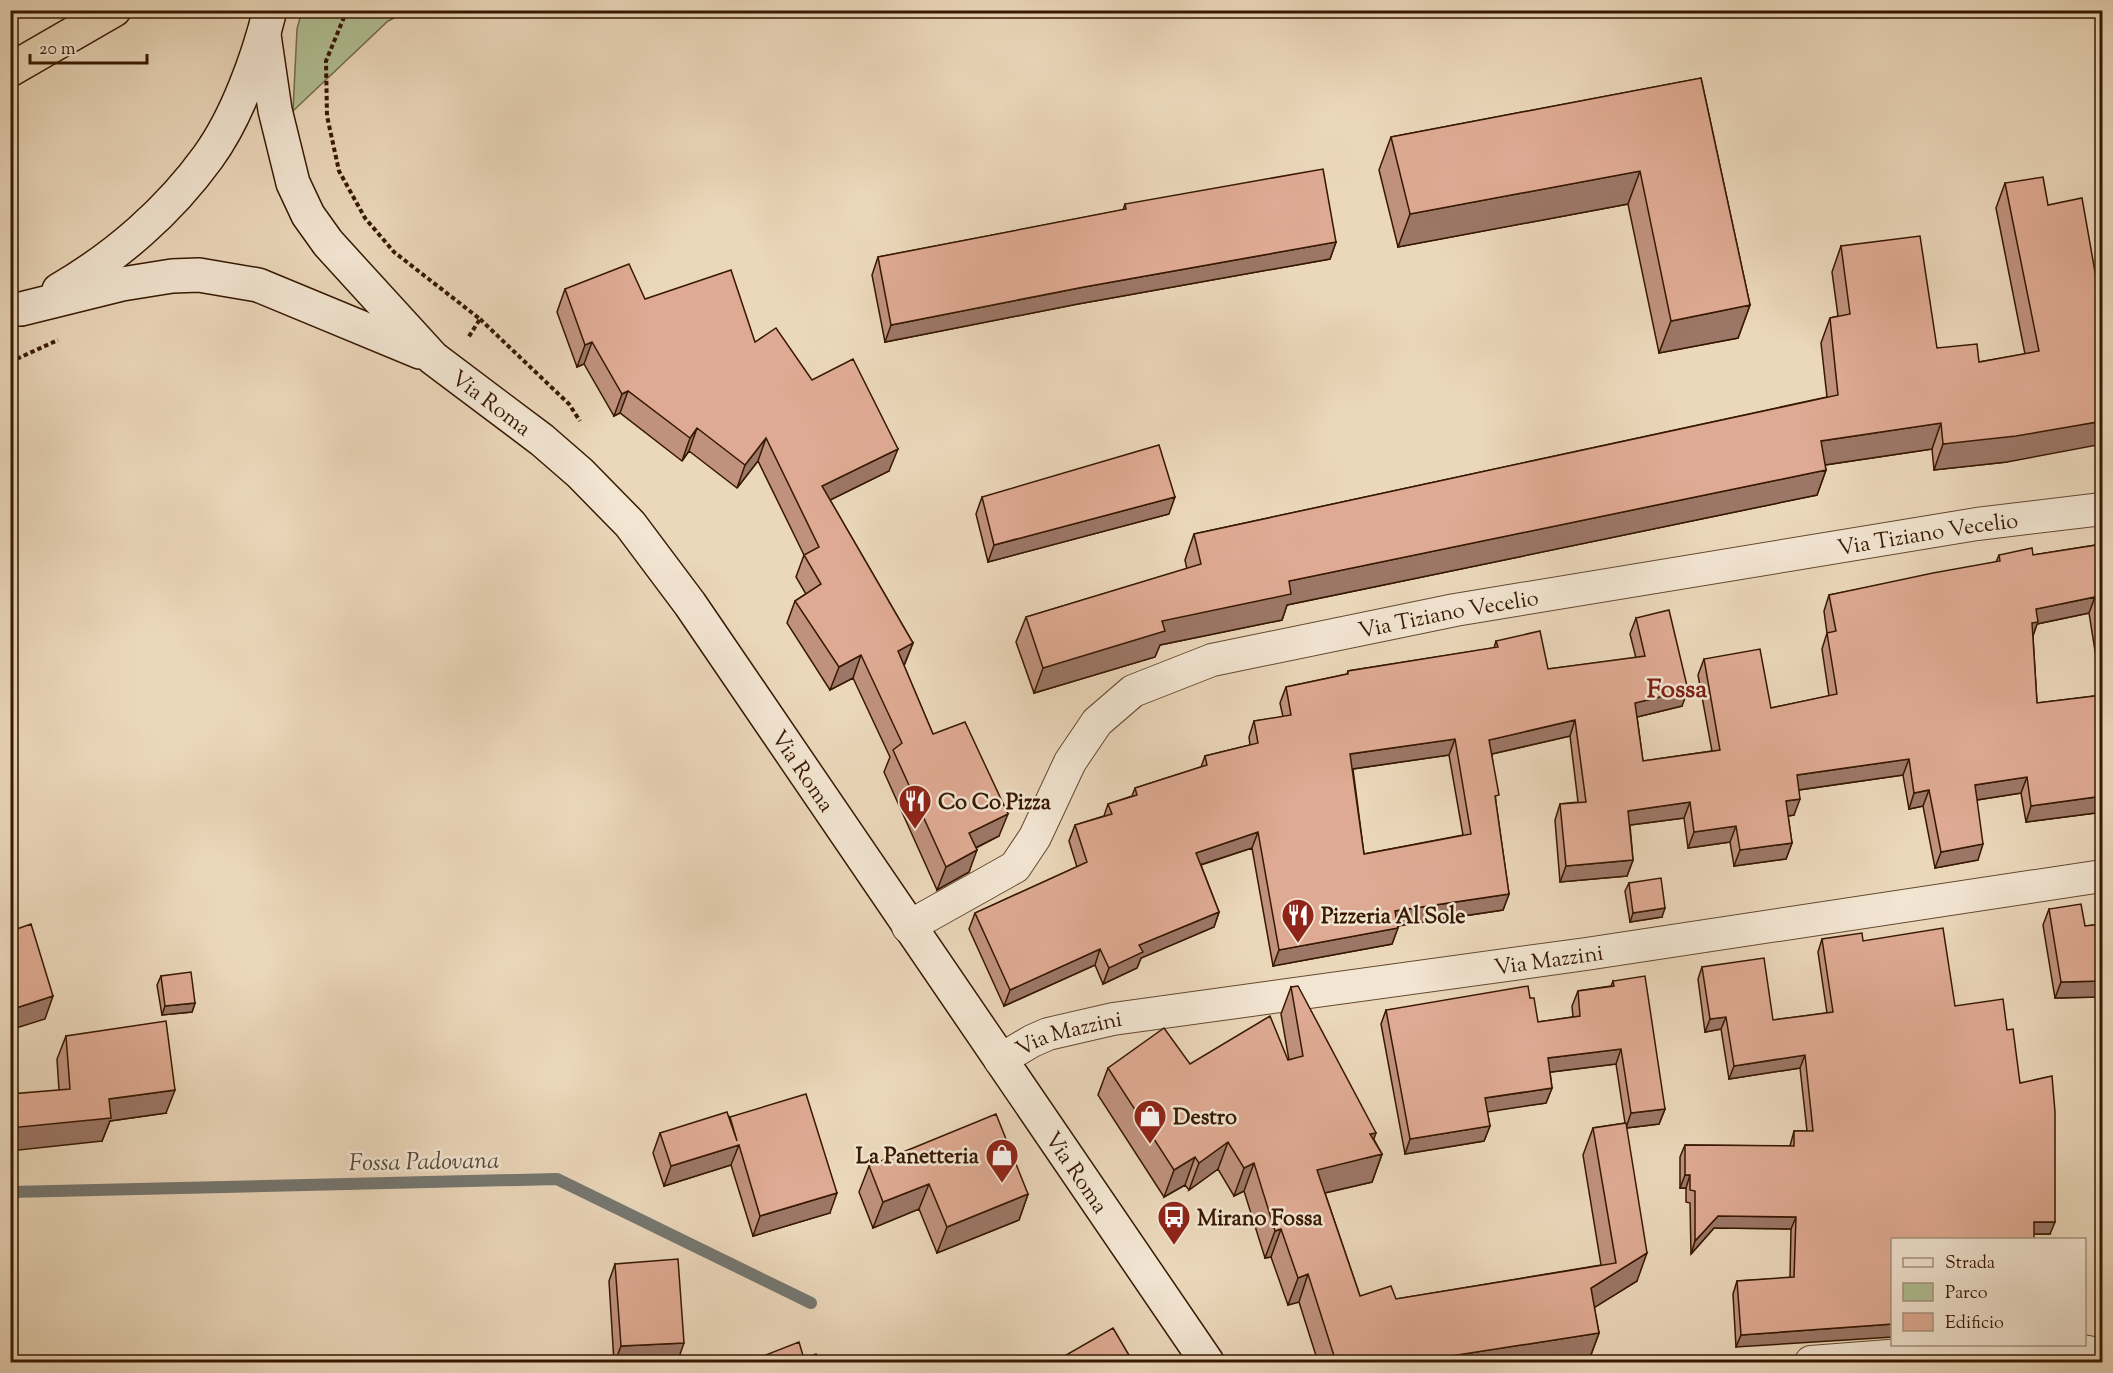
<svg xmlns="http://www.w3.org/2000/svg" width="2113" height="1373" viewBox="0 0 2113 1373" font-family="'Sorts Mill Goudy',serif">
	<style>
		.green { fill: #b1bf94; stroke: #746c4a; stroke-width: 1.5 }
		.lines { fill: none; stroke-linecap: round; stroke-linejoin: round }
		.stream { stroke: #757771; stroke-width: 12 }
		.minor-casing { stroke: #64482f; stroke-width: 34 }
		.secondary-casing { stroke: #371801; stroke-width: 36 }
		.motorway-casing { stroke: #371801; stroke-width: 36 }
		.path { stroke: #371801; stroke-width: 4; stroke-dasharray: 4.5 3; stroke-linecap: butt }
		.minor { stroke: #f2e5d2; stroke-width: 32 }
		.secondary { stroke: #f2e5d2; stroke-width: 33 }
		.motorway { stroke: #ebd7ba; stroke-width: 33 }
		.wall { fill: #c0927e; stroke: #371801; stroke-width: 1.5; fill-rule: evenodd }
		.shaded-wall { fill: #9c7767; stroke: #371801; stroke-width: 1.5 }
		.building { fill: #dfaa93; stroke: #371801; stroke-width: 1.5; fill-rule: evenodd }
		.labels { text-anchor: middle; stroke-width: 5; stroke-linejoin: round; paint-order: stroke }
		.street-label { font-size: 22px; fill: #371801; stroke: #f2e5d2 }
		.poi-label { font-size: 22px; font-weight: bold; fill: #371801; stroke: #f2e5d2; text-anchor: start }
		.water-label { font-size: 24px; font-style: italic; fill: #564839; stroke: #f2e5d2 }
		.quarter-label { font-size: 26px; font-weight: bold; fill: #7a1f14; stroke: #f2e5d2 }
	</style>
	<rect width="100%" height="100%" fill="#ebd7ba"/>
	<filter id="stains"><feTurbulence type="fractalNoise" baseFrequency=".00333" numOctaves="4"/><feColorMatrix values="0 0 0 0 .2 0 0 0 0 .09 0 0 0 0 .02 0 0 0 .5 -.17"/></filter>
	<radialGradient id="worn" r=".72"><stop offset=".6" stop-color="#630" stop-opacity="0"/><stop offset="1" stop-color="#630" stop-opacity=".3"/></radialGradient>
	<path class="green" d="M302,11v-1l107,1 -21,10 -95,90 4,-82z"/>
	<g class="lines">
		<path class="stream" d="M10,1192l547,-13 254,124"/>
		<g class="minor-casing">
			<g id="minor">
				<path id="s1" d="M908,927l107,-60 20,-30 35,-75 27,-40 36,-31 79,-31 243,-50 522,-86 125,-15"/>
				<path id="s2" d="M1000,1060l32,-19 16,-7 65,-15 473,-65 516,-78"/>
				<path d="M2049,1344l53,11"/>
				<path d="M1811,1362l232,-18"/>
			</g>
		</g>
		<g class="secondary-casing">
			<g id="secondary">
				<path id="s3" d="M264,35l11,75 18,73 15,32 20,28 105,115 109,82 38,33 50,51 60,80 517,758"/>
				<path d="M59,290c57,-33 110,-79 149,-133 29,-40 50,-99 62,-147"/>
				<path d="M21,309l101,-25 50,-8 27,-1 59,10 162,67"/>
			</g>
		</g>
		<g class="motorway-casing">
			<path id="motorway" d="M10,70l104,-60"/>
		</g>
		<path class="path" d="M347,10l-21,51 1,55 12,55 26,47 29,34 86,67 -12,19
			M480,319l89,85 11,17
			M10,362l48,-22"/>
		<use href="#minor" class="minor"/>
		<use href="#secondary" class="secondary"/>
		<use href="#motorway" class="motorway"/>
	</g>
	<path class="wall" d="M1701,78l49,227 -12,33 -79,15 -31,-149 -230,43 -19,-77 12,-33z
		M2005,183l43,22 50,84 -91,173 -73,8 -2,-21 -107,16 1,5 -9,25 -530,110 -5,15 -122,25 -5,12 -121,36 -18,-51 10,-25 161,-48 -2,-9 9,-26 633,-137 -6,-54 9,-25 8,-2 -6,-44 9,-26 96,102 42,14 46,-8 -29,-146z
		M1125,204l211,38 -6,17 -252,45 -193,38 -13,-67 6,-18 245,-47z
		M565,289l80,10 110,43 57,38 77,91 -59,29 83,143 -9,23 29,68 66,102 -23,12 -7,24 -32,18 -53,-118 6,-15 -37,-79 -23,12 -43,-67 8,-22 11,-7 -10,-17 8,-22 -46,-94 -21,27 -48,-37 -7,10 -62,-48 -6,3 -30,-52 -7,3 -20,-55z
		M982,497l187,17 -181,48 -12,-48z
		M2103,544v268l-77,10 -5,-29 -44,7 1,60 -43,8 -12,-62 -14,3 -6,-34 -104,15 -5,25 -6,1 4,27 -6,16 -52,7 -4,-24 -42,6 -4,-30 -54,7 3,35 -6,16 -67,6 -5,-62 5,-16 18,-2 -8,-66 -78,18 4,49 13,91 -6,16 -105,16 -6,18 -119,22 -21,-118 -51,17 18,47 -5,15 -73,31 -4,10 -34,16 -8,-19 -91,41 -35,-77 6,-16 102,-46 -8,-26 6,-16 29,-9 4,-12 24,-8 3,-8 66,-21 4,-11 45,-11 -1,-8 5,-16 29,-4 -3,-14 6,-16 61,-13 1,-3 146,-23 2,-7 52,28 88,-11 -6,-24 6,-16 46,88 -45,11 6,44 69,-10 -14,-76 6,-16 67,49 58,-12 -7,-47 5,-16 -3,-22 5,-16 167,-33 3,-7h34zM2089,613l13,82 -65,8 -4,-67 4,-12zM1449,755l14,80 -99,19 -11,-85z
		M1629,883l33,34 -32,5 -5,-31z
		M2049,909l36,17 18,-2v134l-3,-61 -45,1 -12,-73z
		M1822,939l41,2 92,65 52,24 13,53 30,151h-16l-298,113 -3,-53 4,-13 53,-3 1,-49 -77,-1 -23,26 -1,-51 -4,-1v-14h-6v-31l5,-12 105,1 4,-15h13l-7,-63 -71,11 -8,-50 -16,3 -7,-53 4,-12 71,53 54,-7 -9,-61z
		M161,976l34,27 -3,9 -30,3 -5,-30z
		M1613,981l52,128 -6,15 -33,4 11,153 -43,26 5,26 -10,27 -14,2h-257l-19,-60 -11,3 -17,-48 -6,1 -21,-67 -10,5 -16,-27 -29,21 -4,-5 -21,12 -66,-102 10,-27 82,-4 99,-4 -8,-46 10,-27 91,167 -10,28 -47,11 35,103 36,3 205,-34 -18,-110 10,-27 32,-5 -9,-59 -66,8 2,16 -6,15 -59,8 3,15 -6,15 -79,13 -24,-130 5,-14 144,-12 8,24 35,-5 -1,-11 6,-15 33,-5z
		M66,1036l100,77 -56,8 -8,20 -43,-51 -2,-31z
		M730,1117l100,96 -77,23 -22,-71 -67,21 -11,-33 7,-20 70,-14z
		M869,1166l159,28 -9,26 -82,33 -18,-44 -46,19 -14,-36z
		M615,1264l63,96 -42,2h-22l-5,-81z"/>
	<path class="shaded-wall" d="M1640,171l-12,33 -230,43 12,-33z
		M1336,242l-6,17 -252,45 -193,38 6,-17 193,-38z
		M1750,305l-12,33 -79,15 12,-32z
		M592,342l-8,22 -7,3 8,-22z
		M628,391l-8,22 -6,3 8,-22z
		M2103,421v23l-96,18 -73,8 9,-26z
		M1941,423l-9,26 -121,18 10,-26z
		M697,428l-8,23 -7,10 8,-23z
		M766,438l-8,23 -21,27 8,-23z
		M898,449l-9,22 -75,37 8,-22z
		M1826,470l-9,25 -530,110 -5,15 -122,25 -5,12 -121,36 9,-25 119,-47 127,-40z
		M1175,497l-6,17 -181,48 6,-17z
		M2095,597l-6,16 -52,11 -5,14 -6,1 10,-30z
		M913,643l-9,22 -14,9 8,-23z
		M861,655l-8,23 -23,12 9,-23z
		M1688,690l-6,16 -53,13 6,-16z
		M1575,720l-5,16 -87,20 6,-16z
		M1455,739l-6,16 -104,15 5,-16z
		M1909,759l-6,16 -112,16 6,-16z
		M2027,777l-6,16 -51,8 5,-16z
		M1929,790l-6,16 -14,3 5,-16z
		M2103,796v16l-77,10 5,-16z
		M1800,799l-6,16 -14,2 6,-16z
		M1690,802l-6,16 -62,8 6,-15z
		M1008,814l-9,22 -38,19 8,-22z
		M1736,826l-6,16 -42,6 6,-16z
		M1258,832l-6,16 -62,20 6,-15z
		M1792,843l-6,16 -52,7 6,-16z
		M1983,844l-5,16 -43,8 6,-16z
		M977,850l-8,22 -32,18 9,-23z
		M1633,860l-6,16 -67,6 6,-16z
		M1509,894l-6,16 -114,17 6,-16z
		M1665,908l-3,9 -32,5 3,-9z
		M1219,912l-5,15 -73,31 -4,10 -34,16 6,-16 30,-23z
		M1398,928l-6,16 -119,22 6,-16z
		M1100,949l-5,16 -91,41 6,-16z
		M2103,981v8l-3,8 -45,1 6,-16z
		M53,996l-8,23 -35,11v-20z
		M195,1003l-3,9 -30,3 3,-9z
		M1726,1017l-5,12 -16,3 5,-13z
		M1621,1049l-5,15 -73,9 5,-15z
		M1805,1055l-5,13 -71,11 5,-13z
		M1552,1088l-6,15 -66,10 5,-15z
		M175,1090l-9,23 -56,8 -8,20 -92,10v-23l99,-29z
		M1665,1109l-6,15 -33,4 5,-15z
		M1490,1126l-6,15 -79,13 5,-15z
		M1376,1133l-9,25 15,-4 -10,28 -65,15 10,-27 53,-36z
		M1228,1142l-10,27 -29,21 10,-27z
		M739,1145l-8,20 -67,21 7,-20z
		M1195,1157l-10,28 -21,12 10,-27z
		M1254,1163l-10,28 -10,5 10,-28z
		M1685,1175h5l-4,13h-6z
		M929,1184l-10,25 -46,19 10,-26z
		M837,1193l-7,20 -77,23 7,-20z
		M1028,1194l-9,26 -82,33 10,-26z
		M1718,1216l78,1 -5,12 -77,-1 -23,26 4,-13z
		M2034,1222h21l-5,12h-21z
		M1281,1229l-10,28 -6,1 10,-27z
		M1647,1253l-10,28 -56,35 10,-28z
		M1308,1274l-9,28 -11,3 10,-27z
		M1893,1324v13l-157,10 5,-12z
		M1599,1333l-10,27 -14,2h-156l6,-2z
		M684,1343l-6,17 -42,2h-21l6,-16z"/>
	<path class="building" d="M1701,78l49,227 -79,16 -31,-150 -230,43 -19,-77z
		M1323,169l13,73 -252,45 -193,38 -13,-68 248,-48 -1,-5z
		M2043,177l5,28 34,-7 16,91 5,-1v133l-87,15 -73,8 -2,-21 -120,18 5,29 -537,111 2,13 -129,27 3,10 -122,37 -17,-51 175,-53 -7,-30 644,-139 -8,-77 20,-4 -9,-68 79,-10 17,112 40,-4 2,18 60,-11 -34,-168z
		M629,264l16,35 86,-29 24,72 21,-14 36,52 41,-21 45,90 -76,37 91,157 -15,8 35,83 32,-12 43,92 -39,19 8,17 -31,17 -53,-117 9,-7 -41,-88 -22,12 -44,-66 26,-17 -17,-29 15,-8 -53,-109 -21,27 -48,-37 -7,10 -62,-47 -6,3 -30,-52 -7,3 -20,-56z
		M1159,445l16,52 -181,48 -12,-48z
		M2103,544v100l-8,-47 -59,12 2,13 -6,1 5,80 66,-8v101l-72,10 -4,-29 -52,8 8,59 -42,8 -12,-62 -15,3 -5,-34 -112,16 3,24 -14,2 6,42 -52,7 -4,-24 -42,6 -4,-30 -62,9 5,49 -67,6 -6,-62 26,-2 -11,-82 -86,20 10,55 -4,1 14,98 -114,17 3,17 -119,22 -21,-118 -62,21 23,59 -80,33 4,7 -34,16 -9,-19 -90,41 -35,-77 112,-51 -12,-37 37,-11 -4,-10 29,-9 -2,-7 72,-23 -2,-9 53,-13 -4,-22 37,-6 -5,-28 62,-13v-3l150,-24 -2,-6 44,-10 8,38 97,-13 -9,-38 33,-8 19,80 -53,13 8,58 77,-11 -16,-91 56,-10 11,59 66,-14 -10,-61 9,-2 -7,-36 104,-22 67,-12 -1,-6 33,-7 1,7zM1455,739l16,95 -107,20 -14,-100z
		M1661,878l4,30 -32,5 -4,-30z
		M2081,904l4,22 18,-2v57l-42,1 -12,-73z
		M10,920l4,10 17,-6 22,72 -43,14z
		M1943,928l12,78 48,-7 4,31 6,-1 7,54 32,-7 3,36v110h-21v17h-141v85l-152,11 -4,-54 57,-4 2,-60 -78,-1 -23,25v-50l-5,-1v-15h-5v-30l109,1v-15h19l-8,-76 -71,11 -8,-49 -16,2 -8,-52 62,-9 9,62 60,-8 -11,-73 40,-6 1,8z
		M191,972l4,31 -30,3 -4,-30z
		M1645,976l20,133 -34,4 -10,-64 -73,9 4,30 -67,10 5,28 -80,13 -24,-129 142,-24 2,12h4l4,24 42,-6 -2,-25 36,-5 -1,-5z
		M1298,986l78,147 -6,1 12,20 -65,16 43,126 31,-10 5,13 220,-36 -23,-135 33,-5 21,130 -56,35 8,45 -174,27 -6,2h-83l-28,-88 -10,4 -17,-49 -6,2 -21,-68 -10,5 -16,-26 -29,21 -4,-6 -21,13 -66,-102 56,-40 26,36 80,-48 18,44 15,-4 -12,-69z
		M166,1021l9,69 -66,9 2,19 -101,10v-34l60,-5 -4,-53z
		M806,1094l31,99 -77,23 -21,-71 -68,21 -11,-33 67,-21 10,29 -7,-24z
		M996,1114l32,80 -81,33 -18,-43 -46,18 -14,-36z
		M678,1259l6,84 -63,3 -6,-82z
		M1113,1328l20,34h-79z
		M799,1342l5,17 12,-5 3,8h-71z"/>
	<defs>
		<g id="restaurant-pin" transform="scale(1.725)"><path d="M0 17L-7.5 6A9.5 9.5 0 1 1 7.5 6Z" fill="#8f2418" stroke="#f2e5d2"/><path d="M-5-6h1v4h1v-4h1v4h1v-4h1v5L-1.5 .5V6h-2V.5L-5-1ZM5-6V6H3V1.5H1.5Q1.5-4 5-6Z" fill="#fff"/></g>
		<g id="shop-pin" transform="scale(1.725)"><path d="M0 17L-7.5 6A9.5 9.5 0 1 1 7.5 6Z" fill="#8f2418" stroke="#f2e5d2"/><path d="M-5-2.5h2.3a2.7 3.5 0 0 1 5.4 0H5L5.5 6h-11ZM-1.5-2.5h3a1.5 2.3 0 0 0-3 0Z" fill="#fff"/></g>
		<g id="bus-pin" transform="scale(1.725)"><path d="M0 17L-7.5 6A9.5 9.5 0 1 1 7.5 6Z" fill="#8f2418" stroke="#f2e5d2"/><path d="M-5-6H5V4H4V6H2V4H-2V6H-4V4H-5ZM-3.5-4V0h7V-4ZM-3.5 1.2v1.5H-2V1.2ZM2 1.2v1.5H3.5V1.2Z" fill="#fff"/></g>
	</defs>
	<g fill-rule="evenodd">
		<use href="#restaurant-pin" x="915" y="801"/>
		<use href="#restaurant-pin" x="1298" y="915"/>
		<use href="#shop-pin" x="1150" y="1116"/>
		<use href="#shop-pin" x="1002" y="1155"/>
		<use href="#bus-pin" x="1174" y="1217"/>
	</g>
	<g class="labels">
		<g class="street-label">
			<text dy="8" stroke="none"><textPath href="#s3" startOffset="450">Via Roma</textPath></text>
			<text dy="8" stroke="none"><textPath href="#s1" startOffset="1149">Via Tiziano Vecelio</textPath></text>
			<text dy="8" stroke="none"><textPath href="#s1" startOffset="663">Via Tiziano Vecelio</textPath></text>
			<text dy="8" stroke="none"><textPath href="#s3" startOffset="936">Via Roma</textPath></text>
			<text dy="8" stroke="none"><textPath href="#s2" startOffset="561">Via Mazzini</textPath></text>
			<text dy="8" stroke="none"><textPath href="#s2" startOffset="75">Via Mazzini</textPath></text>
			<text dy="8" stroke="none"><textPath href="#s3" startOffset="1422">Via Roma</textPath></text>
		</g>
		<g class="poi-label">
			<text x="938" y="809">Co Co Pizza</text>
			<text x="1321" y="923">Pizzeria Al Sole</text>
			<text x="1173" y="1124">Destro</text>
			<text x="979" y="1163" text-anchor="end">La Panetteria</text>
			<text x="1197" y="1225">Mirano Fossa</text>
		</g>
		<g class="water-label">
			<text transform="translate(424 1161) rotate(-1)" y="8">Fossa Padovana</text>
		</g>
		<g class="quarter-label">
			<text x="1677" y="697">Fossa</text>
		</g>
	</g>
	<rect width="2113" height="1373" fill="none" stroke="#ebd7ba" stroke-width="36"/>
	<rect x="12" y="12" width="2089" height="1349" fill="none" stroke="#371801" stroke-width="3"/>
	<rect x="18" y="18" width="2077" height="1337" fill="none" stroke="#371801" stroke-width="1.5"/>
	<rect x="1891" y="1238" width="195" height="108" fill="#f2e5d2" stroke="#a7937e" stroke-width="1.5"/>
	<rect x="1903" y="1258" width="30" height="9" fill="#f2e5d2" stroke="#a7937e" stroke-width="1.5"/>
	<text x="1945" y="1268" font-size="18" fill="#371801">Strada</text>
	<rect x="1903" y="1283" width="30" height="18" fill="#b1bf94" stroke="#a7937e" stroke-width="1.5"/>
	<text x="1945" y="1298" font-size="18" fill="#371801">Parco</text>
	<rect x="1903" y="1313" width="30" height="18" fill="#dfaa93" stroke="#a7937e" stroke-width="1.5"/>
	<text x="1945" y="1328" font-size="18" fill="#371801">Edificio</text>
	<path d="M30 54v9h117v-9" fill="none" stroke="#371801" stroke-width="3"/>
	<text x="39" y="54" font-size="18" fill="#371801" stroke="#f2e5d2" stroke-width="4.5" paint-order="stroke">20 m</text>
	<rect width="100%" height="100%" filter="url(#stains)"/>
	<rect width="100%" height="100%" fill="url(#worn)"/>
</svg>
